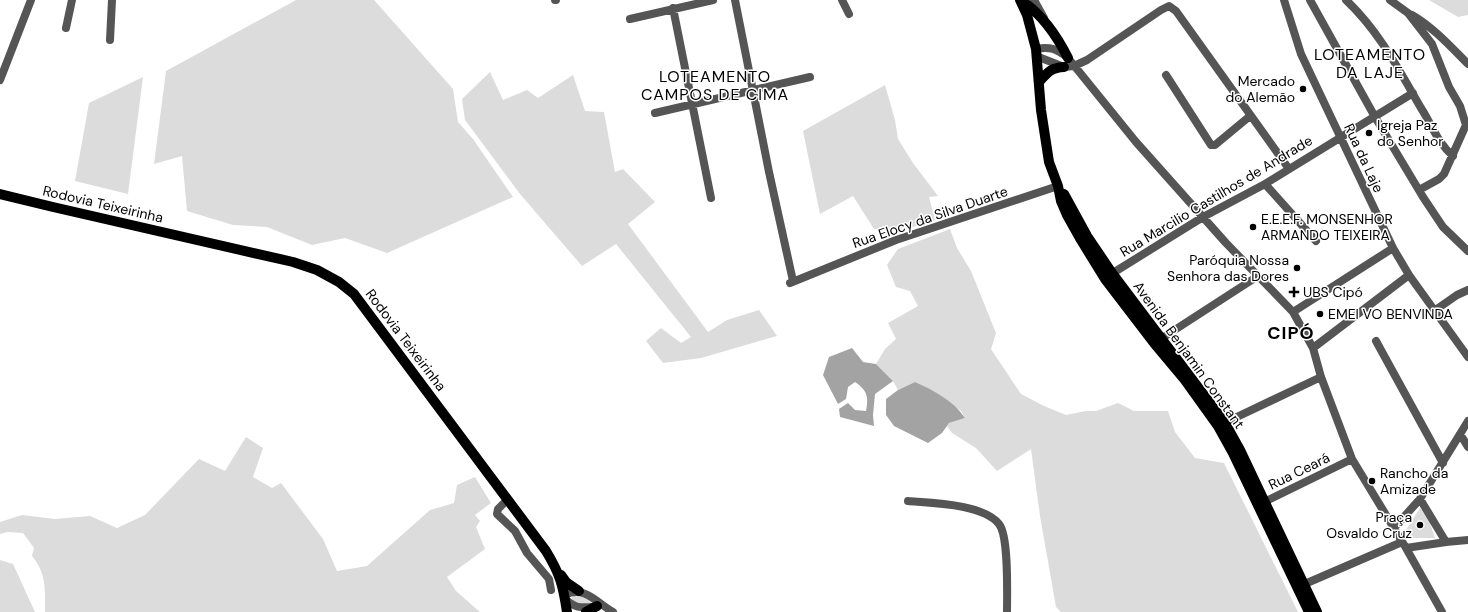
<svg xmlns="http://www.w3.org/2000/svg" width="1468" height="612" viewBox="0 0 1468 612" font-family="'DM Sans',sans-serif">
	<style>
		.green { fill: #dcdcdc }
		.water { fill: #a3a3a3 }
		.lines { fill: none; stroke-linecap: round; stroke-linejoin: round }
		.minor { stroke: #555; stroke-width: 8 }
		.major { stroke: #000; stroke-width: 10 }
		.poi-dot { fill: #000; stroke: #fff; stroke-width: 1.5 }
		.labels { text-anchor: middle; stroke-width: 3; stroke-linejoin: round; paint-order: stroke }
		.poi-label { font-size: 14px; fill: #000; stroke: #fff; text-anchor: start }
		.street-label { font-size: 14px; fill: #000; stroke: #fff }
		.quarter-label { font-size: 16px; letter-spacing: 1px; fill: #000; stroke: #fff }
		.district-label { font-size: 18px; font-weight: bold; letter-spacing: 1px; fill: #000; stroke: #fff }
	</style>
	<rect width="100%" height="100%" fill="#fff"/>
	<path class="green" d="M296,0h78l79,89 5,33 15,17 40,58 -126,56 -42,-15 -33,7 -45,-18 -34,-2 -46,-14 -5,-55 -28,8 12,-93z
		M1429,0h39v15l-10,2z
		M490,72l13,28 24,-10 11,8 35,-23 12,36 19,1 11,60 8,-3 32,33 -27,22 80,108 19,-12 32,-10 18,26 -76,22 -38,5 -17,-22 15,-13 20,15 10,-6 -75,-93 -34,22 -62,-72 -55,-74 -3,-21z
		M143,77l-15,117 -53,-13 14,-78z
		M885,85l10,35 3,19 15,24 25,33 -9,1 6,23 -29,9h-32l-21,-33 -33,18 -17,-83z
		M950,229l7,19 14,23 25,62 -5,16 30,45 23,12 22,9 20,-4h10l22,-8 16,8h34l7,21 20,26 29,5 74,149h-237l-5,-5 -16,-91 -9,-67 -34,22 -21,-23 -24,-15 -5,-7 2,-3 16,-5 -4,-7 -46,-29 -17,8 -5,-9 -17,-17 9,-15 11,-10 -8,-16 30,-17 -8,-15 -14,-4 -9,-22 11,-16z
		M246,437l17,11 -10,29 19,11 9,-5 42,56 14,32 30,-5 63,-56 24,-7 3,-18 18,-8 16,26 -16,12 5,6 -4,6 9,22 -38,28 9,14 24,21h-435c0,-22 2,-38 -13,-56l2,-8 -11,-15 -16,-1 -7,2v-12l22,-7 33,4 35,-3 27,12 28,-13 54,-56 26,12z
		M1420,508l9,12 6,18h-24l-5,-8z
		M0,560l13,4 22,48h-35z
		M572,596c8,0 17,2 21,8 -8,1 -16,2 -21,-5z"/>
	<path class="water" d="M852,348l11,14 13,2 17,17 -18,13 -2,21 1,11 -34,-9 -1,-8 9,-6 7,7 11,1c3,-14 1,-21 -11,-29l-7,5 -2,12 -8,5 -15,-29 6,-18z
		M915,382c18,8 39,19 50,36l-16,5 -7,10 -14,10 -34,-17 -8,-11v-16l12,-9z"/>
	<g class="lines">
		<path class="minor" d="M555,0h1
			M735,0l34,172 24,109
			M842,0l7,14
			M1034,0l10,18
			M1284,0l17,54 92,194 16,27 59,82
			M1310,0l65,117 48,80 20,30 25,24
			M1346,0c33,31 53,70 75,108 11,17 16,34 32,48
			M1390,0l18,13 24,31 17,43 11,19 6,19 -22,49 -5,5 -20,11
			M673,8l38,190
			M1412,15c22,13 38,31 56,49
			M630,19l83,-19
			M66,28l6,-28
			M110,40l2,-40
			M1036,49c14,-3 21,0 32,9l68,84 90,101 67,69 20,36 8,29 31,82 54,89 36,64
			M1036,56l28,11 10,-1 13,-6 74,-50 8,-4 7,5 113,158
			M1166,75l45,70h4l35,-29
			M0,80l31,-80
			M655,113l155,-36
			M1265,184l51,57
			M1108,276l95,-59 62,-33 148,-91
			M790,283l106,-43 162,-54
			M1434,311l23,-16 11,-5
			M1293,312l100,-64
			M1376,341l67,122
			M1156,342l102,-66
			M1313,348l96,-73
			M1220,425l101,-48
			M1460,434l8,13
			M1420,499l26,43
			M507,500l-9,9 -1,5 18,17 12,22 22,26 2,11
			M908,501c24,2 75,3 91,23 10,12 8,70 8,88
			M1260,504l92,-45
			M1394,528l26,-29 48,-78
			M1406,548l40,-6 22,-2
			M1300,586l102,-44
			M565,595c19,-10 32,8 48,17
			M565,599c11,9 14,9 28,8"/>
		<path class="major" d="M1020,0l7,15 9,34 5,61 8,52 9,24 3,15 6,14 14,25 24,39 49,64 31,37 33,46 15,27 76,159
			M1022,1c21,14 35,35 46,57
			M1039,82c9,-10 11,-14 25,-15
			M0,194l53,13 240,55 24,8 22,12 15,12 192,257c14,23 17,34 21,61
			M1064,194l23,42 25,37 113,150 15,27 77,162
			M561,575l5,7 13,9
			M586,612l11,-6"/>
	</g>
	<g class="poi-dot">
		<circle cx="1303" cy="89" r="4"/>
		<circle cx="1369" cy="133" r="4"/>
		<circle cx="1253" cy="227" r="4"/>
		<circle cx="1297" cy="268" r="4"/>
		<path d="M1292 286h4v4h4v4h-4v4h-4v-4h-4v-4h4z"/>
		<circle cx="1320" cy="314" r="4"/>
		<circle cx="1372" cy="481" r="4"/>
		<circle cx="1420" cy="525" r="4"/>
	</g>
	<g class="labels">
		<g class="poi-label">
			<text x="1295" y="86" text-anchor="end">Mercado<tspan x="1295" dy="16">do Alemão</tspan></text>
			<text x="1377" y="130">Igreja Paz<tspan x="1377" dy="16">do Senhor</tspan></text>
			<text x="1261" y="224">E.E.E.F. MONSENHOR<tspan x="1261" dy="16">ARMANDO TEIXEIRA</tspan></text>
			<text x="1289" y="265" text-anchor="end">Paróquia Nossa<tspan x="1289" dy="16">Senhora das Dores</tspan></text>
			<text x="1303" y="297">UBS Cipó</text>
			<text x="1328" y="319">EMEI VO BENVINDA</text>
			<text x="1380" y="478">Rancho da<tspan x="1380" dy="16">Amizade</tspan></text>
			<text x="1412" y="522" text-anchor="end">Praça<tspan x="1412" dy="16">Osvaldo Cruz</tspan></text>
		</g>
		<g class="street-label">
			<text transform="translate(1364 158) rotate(65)" y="5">Rua da Laje</text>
			<text transform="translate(1216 196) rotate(-31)" y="5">Rua Marcilio Castilhos de Andrade</text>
			<text transform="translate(103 204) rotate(13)" y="5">Rodovia Teixeirinha</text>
			<text transform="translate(930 217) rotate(-19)" y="5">Rua Elocy da Silva Duarte</text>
			<text transform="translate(406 340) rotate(53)" y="5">Rodovia Teixeirinha</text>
			<text transform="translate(1189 355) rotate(54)" y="5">Avenida Benjamin Constant</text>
			<text transform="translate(1299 471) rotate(-26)" y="5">Rua Ceará</text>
		</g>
		<g class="quarter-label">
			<text x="1370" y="60">LOTEAMENTO<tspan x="1370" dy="18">DA LAJE</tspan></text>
			<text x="715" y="82">LOTEAMENTO<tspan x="715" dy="18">CAMPOS DE CIMA</tspan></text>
		</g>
		<g class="district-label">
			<text x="1291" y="339">CIPÓ</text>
		</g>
	</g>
</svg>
